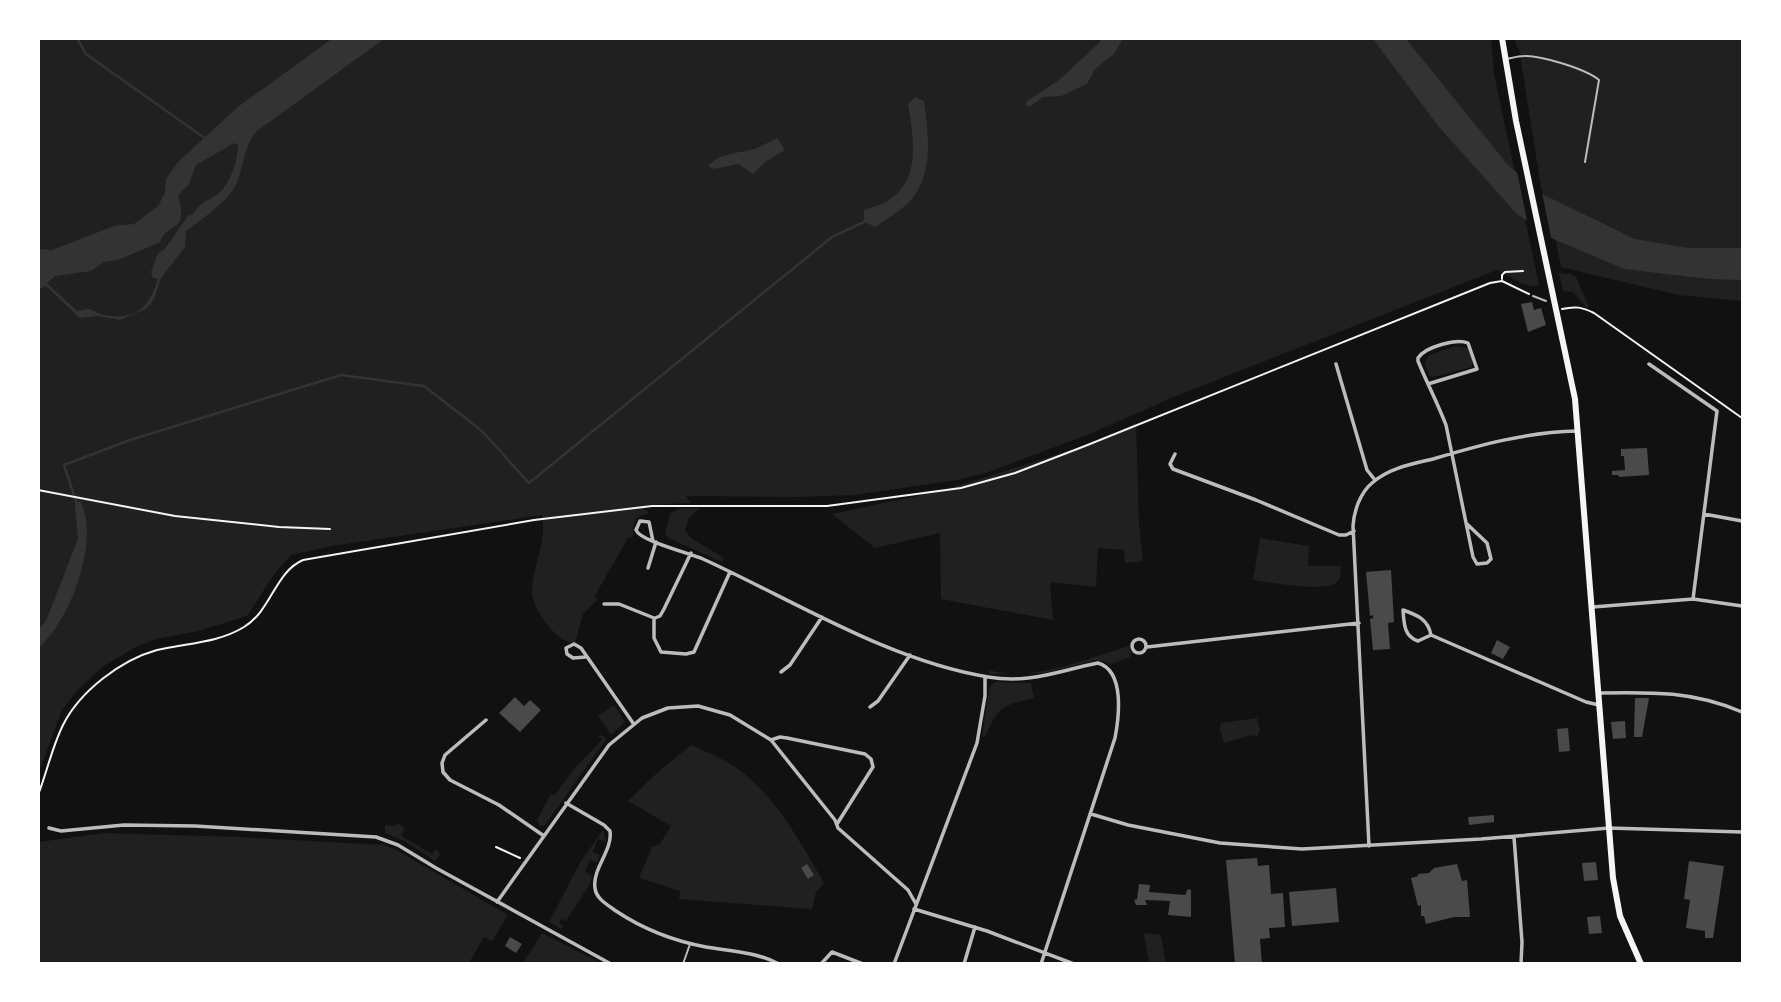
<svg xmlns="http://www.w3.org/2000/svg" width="1781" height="1002" viewBox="0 0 1781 1002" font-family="Helvetica,sans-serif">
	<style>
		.green { fill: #202020 }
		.water { fill: #333; fill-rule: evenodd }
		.pier { fill: #111 }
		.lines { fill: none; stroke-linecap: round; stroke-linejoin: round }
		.stream { stroke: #333; stroke-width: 2.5 }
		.building { fill: #4a4a4a }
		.path { stroke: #f5f5f5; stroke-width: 2 }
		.service { stroke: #bcbcbc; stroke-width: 2 }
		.minor { stroke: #bcbcbc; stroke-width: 3.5 }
		.primary { stroke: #f5f5f5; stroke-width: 6 }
	</style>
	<rect width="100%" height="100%" fill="#111"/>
	<path class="green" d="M38,39h1453l3,35 45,211c-13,5 -29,-10 -42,-15l-321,126 -84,37 -106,40 -29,7 -103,15 -55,2 -113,-1 5,7 -44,2 -2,4 4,4 -13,5 -4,20h-4l-34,59 4,2 -15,15 -8,29c-18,1 -44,-36 -43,-52 1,-26 15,-50 10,-76l-210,31 -41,9 -16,18 -28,43 -49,15 -42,8 -22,9 -32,19 -26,25 -14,18 -23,62z
		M1515,39h227v262l-64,-6 -117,-28 -14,-71 -5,-2 -23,-146 -3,-3z
		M1559,273l11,1 6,3 13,30h-3l-13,-15 -10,-1z
		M1455,346l12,2 5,10v9l-39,10 -4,-1 -4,-13 3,-7z
		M1136,423l3,101 4,37 -18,2 -1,-13 -26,-2 -2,39 -46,-5 3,38 -112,-21 -1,-66 -65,15 -43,-34 109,-23 144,-45 22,-8z
		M681,508h19l-11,10 -4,12 6,8 33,20 -2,4 -54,-24 -3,-4 5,-21z
		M1260,538l49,8 -1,20h33c0,5 0,12 -4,16 -9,11 -69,0 -84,-2z
		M1129,646l2,7 -1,4 -18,7 -15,-4 -53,13 -54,1 -1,-4c42,13 100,-12 140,-24z
		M997,682l34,1 3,15c-34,8 -35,8 -49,39h-3l7,-48 3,-5z
		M614,705l11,17 -14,13 -13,-19z
		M1257,718l3,13 -3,6 -6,-2 -27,8 -3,-11 -2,-1 2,-8z
		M600,735l7,3 -62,87 -5,1 -3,-5 13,-26h5l18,-25 30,-31 -5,-2z
		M691,745c15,7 31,13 44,22 40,27 65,75 89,116l-8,9 -4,17 -133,-10 1,-8 -41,-13 13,-31 8,-3 11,-18 -43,-25 30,-29z
		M397,823l8,5 -4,8 31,18 4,-5 4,5 -5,7 -27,-18 -23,-10v-8l11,1z
		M603,830l3,12 -8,-3 -5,13 7,3 -3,7 -7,-2 -5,12 7,4 -2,8 -24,37 -5,-2 -2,4 4,3 -2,3 -12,-7 32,-61z
		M103,833l135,4 146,8 16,7 108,63 -16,26 -8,-4 -15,26h-430v-121z
		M542,933l59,30h-78z
		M1144,933l17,2 5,28h-17z"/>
	<path class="water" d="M333,38l51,1 -127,92c-13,15 -13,33 -20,51 -6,17 -36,38 -51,49l-1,16 -24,31 -7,21 -8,10 -26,11 -23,-4 -17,2 -32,-30 -3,-2 -6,4v-41l13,1 62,-24 20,-2 24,-18 7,-13 1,-14 12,-17 61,-56zM234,143l4,2c0,16 -7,36 -18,47 -6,6 -14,8 -20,13 -5,5 -5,9 -12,11l-24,34 -6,3 -7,19 2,6 5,1c-9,29 -22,42 -54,36 -5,-1 -11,-5 -15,-6 -4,0 -8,2 -12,2l-30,-28 8,-7 36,-5 13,-9 14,-2 42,-18c9,-23 29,-6 18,-47l11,-11 7,-19z
		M1101,39h22l-9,15 -19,15 -8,15 -26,12 -18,1 -14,10 -3,-2 1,-4 32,-21 40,-37z
		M1373,39h33l102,126 34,29 93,45 53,9h54v32l-33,-1 -85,-10 -73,-31 -35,-25 -77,-86z
		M915,97l9,4c4,32 10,67 -10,95 -8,12 -27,22 -38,31l-12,-5v-12c8,-3 18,-5 25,-10 33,-22 24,-63 19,-96z
		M777,138l8,12 -20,12 -12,12 -15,-10 -24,5 -6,-3c12,-13 26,-12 42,-16 9,-2 19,-8 27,-12z
		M80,501c21,38 -10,120 -41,146v-19l7,-7 32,-82 -3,-34z"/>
	<path class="pier" d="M1516,167l25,21 11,54 -24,-17z"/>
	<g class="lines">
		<path class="stream" d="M77,38l9,16 120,85
			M77,504l-13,-39 66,-25 211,-65 83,11 58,45 47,52 303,-246 32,-15"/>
	</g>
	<path class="building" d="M1532,302l2,8 7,-2 5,17 -18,7 -7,-28z
		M1647,448l2,27 -30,2 -1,-2h-6v-4l13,-1 -1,-14h-3v-7z
		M1391,570l3,52 -6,1 2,26 -17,1 -3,-31 3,-1v-3l-3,1 -4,-44z
		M1497,640l13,7 -7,12 -12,-6z
		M515,697l9,9 6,-6 11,10 -21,22 -21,-19z
		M1635,698h14l-7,39h-8z
		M1625,721l1,17 -13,1 -2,-17z
		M1568,728l2,23 -11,1 -2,-23z
		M1494,815v7l-25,3 -1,-8z
		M1257,858l1,8 11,-1 2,29 12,-1 2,34 -16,1 1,10 -10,1 2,25h-27l-9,-104z
		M1689,861l35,5 -11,72h-8v-7l-19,-3 4,-28 -6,-1z
		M1596,862l2,18 -14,1 -2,-18z
		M807,864l7,11 -6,4 -7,-11z
		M1457,864l5,17 5,-1 3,37h-16l-28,7 -2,-8h-3v-11l-3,1 -7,-28 7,-2v-2l11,-1 5,-5z
		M1139,884l11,1 -1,7 36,3 3,-6 3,1v27l-23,-2 2,-14 -25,-1 2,5h-11l-2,-5 3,-1z
		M1336,888l3,34 -47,4 -3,-34z
		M1600,916l2,17 -13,1 -2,-17z
		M510,937l12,7 -6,9 -11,-7z"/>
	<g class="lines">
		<path class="path" d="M1502,279v-4l3,-3 18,-1
			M1562,309c13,-3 20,-2 32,4l148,105
			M38,490l137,26 104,11 51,2
			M38,795c9,-23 14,-48 25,-70 17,-34 58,-65 94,-75 30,-7 61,-7 87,-23 27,-16 31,-55 59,-67l231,-40 118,-14h175l134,-18 54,-15 70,-27 405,-163 12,-2 27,13
			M496,847l24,11"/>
		<path class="service" d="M1507,59c5,-1 11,-3 17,-3 16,-1 62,13 75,24l-14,82
			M1533,296l13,5
			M683,964l7,-20"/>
		<path class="minor" d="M1336,364l31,106 8,10
			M1649,364l68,47 -24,188
			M1428,384l49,-15 -9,-26c-11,-5 -43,4 -50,15v3c9,22 20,43 28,64l27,132 4,7 10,-1 4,-4 -4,-16 -20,-19
			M1175,454l-5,10 3,5 83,31 83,35h7l8,-4
			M1704,514l38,7
			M653,541l-4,-19 -9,-1 -4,9c4,11 53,23 67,29 90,41 186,102 285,118 43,7 69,-6 110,-14 27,8 21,54 17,75l-74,226
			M648,568l8,-26
			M604,604h15l35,14
			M1593,607l100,-8 49,7
			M1403,610c14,5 25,9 28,25l-13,6c-14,-5 -14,-17 -15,-31z
			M654,618v20l7,14 25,2 8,-2 36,-80
			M655,618l5,-2 4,-7 27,-56
			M1431,635l155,67 13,3
			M1132 646a7 7 0 1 1 14 0a7 7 0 1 1-14 0Z
			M1147,647l212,-24
			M586,657l-13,1 -6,-4 -1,-6 8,-4 7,4 52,75
			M781,672l9,-7 32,-48
			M1599,693c53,-1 94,-2 143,19
			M870,707l8,-6 32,-46
			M486,720l-41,35 -3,8 1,9 7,8 49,25 45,31
			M771,740l9,-3 7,1 78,16 6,5 2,8 -2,3 -34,54
			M566,803l38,22 6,6c3,19 -18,38 -15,57 1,11 13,17 21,23 27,18 58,30 90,36 24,4 51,5 73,17
			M1091,814l37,11 92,18 82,6 179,-10 128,-11 133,4
			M49,828l12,3 63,-6 71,1 181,11 22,8 38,23 175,96
			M1514,837l8,105 -1,22
			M1369,846l-16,-320c1,-15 7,-33 19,-43 17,-15 40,-19 61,-24 47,-14 94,-27 144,-28
			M497,902l112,-157 33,-27 26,-10 30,-2 32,9 41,25 64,80 3,8 70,62 8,14
			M914,909l73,22 87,33
			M821,964l11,-12 31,12
			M894,964l83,-221 8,-47v-19
			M964,964l11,-37"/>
		<path class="primary" d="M1502,38l14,83 59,278 38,479 7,38 21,48"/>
	</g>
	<rect width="1781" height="1002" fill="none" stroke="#ffffff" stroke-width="80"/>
</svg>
